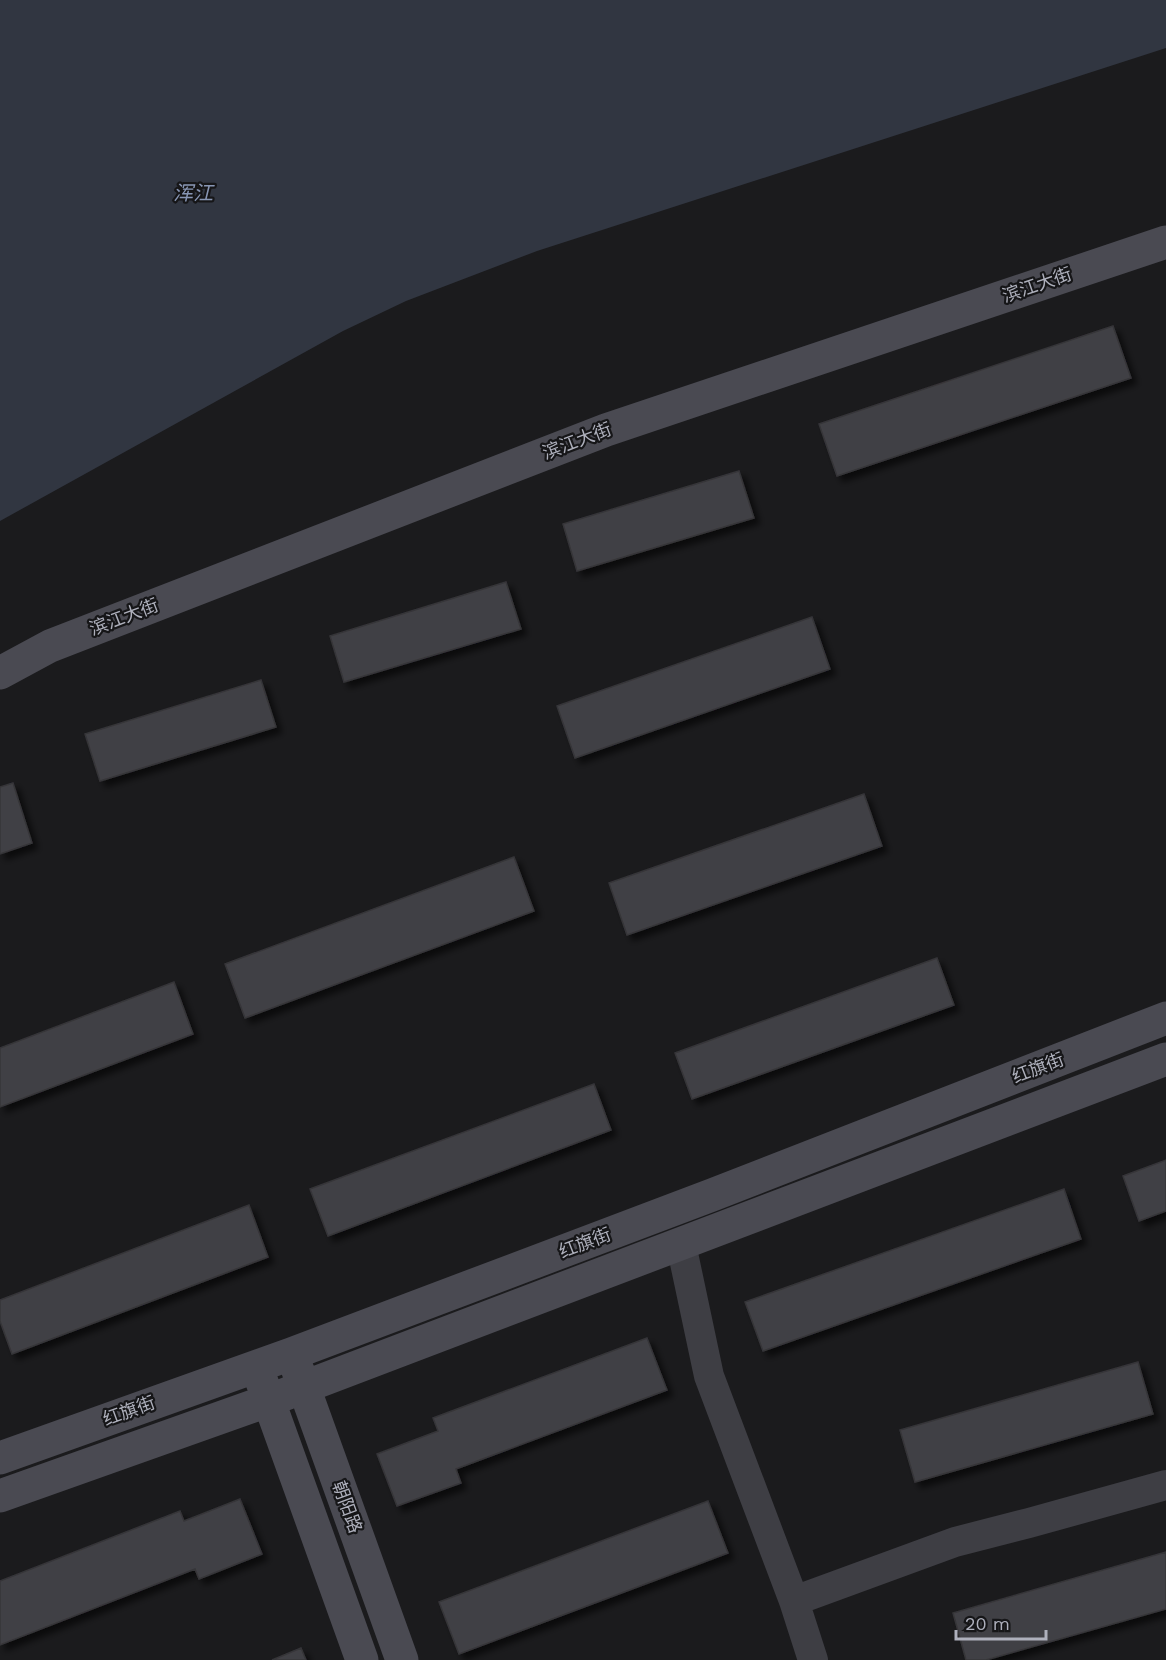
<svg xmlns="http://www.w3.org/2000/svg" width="1166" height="1660" viewBox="0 0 1166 1660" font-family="'Work Sans','Noto Sans SC',sans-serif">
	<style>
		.water { fill: #313641 }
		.building { fill: #414044; stroke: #363539; stroke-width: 1.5; filter: url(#shadow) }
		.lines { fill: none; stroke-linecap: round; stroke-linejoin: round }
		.street { stroke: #3e3e44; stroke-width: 30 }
		.secondary { stroke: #4a4a52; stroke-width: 33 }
		.labels { text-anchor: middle; stroke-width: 4.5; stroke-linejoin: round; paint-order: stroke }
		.street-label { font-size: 18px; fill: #aeb0bc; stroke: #161618 }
		.water-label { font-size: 20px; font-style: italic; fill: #8896b4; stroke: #161618 }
	</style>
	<defs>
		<filter id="shadow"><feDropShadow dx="5.5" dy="5.5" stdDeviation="3" flood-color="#0009"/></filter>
	</defs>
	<rect width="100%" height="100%" fill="#1b1b1d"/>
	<path class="water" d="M0,0h1166v48l-629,203 -131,50 -63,30 -343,190z"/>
	<path class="building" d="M1113,326l18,52 -294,98 -18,-52z
		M739,471l15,47 -177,53 -14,-47z
		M506,582l15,47 -177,53 -14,-46z
		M812,617l18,52 -255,89 -18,-52z
		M261,680l15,47 -176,54 -15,-47z
		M13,783l19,60 -32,11v-67z
		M864,794l18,52 -255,89 -18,-52z
		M514,857l20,54 -289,107 -20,-54z
		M937,958l17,47 -262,94 -17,-46z
		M174,982l19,52 -193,73v-59z
		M594,1084l17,46 -283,106 -18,-47z
		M1166,1160v51l-27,10 -16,-45z
		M1064,1189l17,50 -318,112 -18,-49z
		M249,1205l19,52 -256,97 -12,-33v-21z
		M647,1338l20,52 -211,79 5,14 -64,23 -20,-52 61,-23 -5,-13z
		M1138,1362l15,52 -238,68 -15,-52z
		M240,1499l22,55 -63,25 -4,-10 -195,76v-64l180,-70 4,10z
		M708,1501l20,52 -269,101 -20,-52z
		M1166,1552v57l-180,51h-20l-13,-47z
		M301,1648l5,12h-34z"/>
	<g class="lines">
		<path class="street" d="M681,1244l28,132 85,225 19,59
			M794,1601l161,-59 74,-19 137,-38"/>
		<path class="secondary" d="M0,673l50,-27 556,-216 560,-188
			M297,1368l105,292
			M262,1382l100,278
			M0,1458l291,-104 421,-159 454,-177
			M0,1496l270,-96 896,-341"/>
	</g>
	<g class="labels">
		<g class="street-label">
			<text transform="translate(1037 285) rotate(-19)" y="6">滨江大街</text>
			<text transform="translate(577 441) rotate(-21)" y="6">滨江大街</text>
			<text transform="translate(124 617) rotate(-21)" y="6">滨江大街</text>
			<text transform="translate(1038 1068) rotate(-21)" y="6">红旗街</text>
			<text transform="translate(585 1243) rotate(-21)" y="6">红旗街</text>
			<text transform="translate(129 1411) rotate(-20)" y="6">红旗街</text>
			<text transform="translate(347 1507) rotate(70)" y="6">朝阳路</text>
		</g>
		<g class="water-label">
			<text x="193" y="200">浑江</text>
		</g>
	</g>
	<path d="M956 1630v9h90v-9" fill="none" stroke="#aeb0bc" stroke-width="3"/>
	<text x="965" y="1630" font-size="18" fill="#aeb0bc" stroke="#161618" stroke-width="4.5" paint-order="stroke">20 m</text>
</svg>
